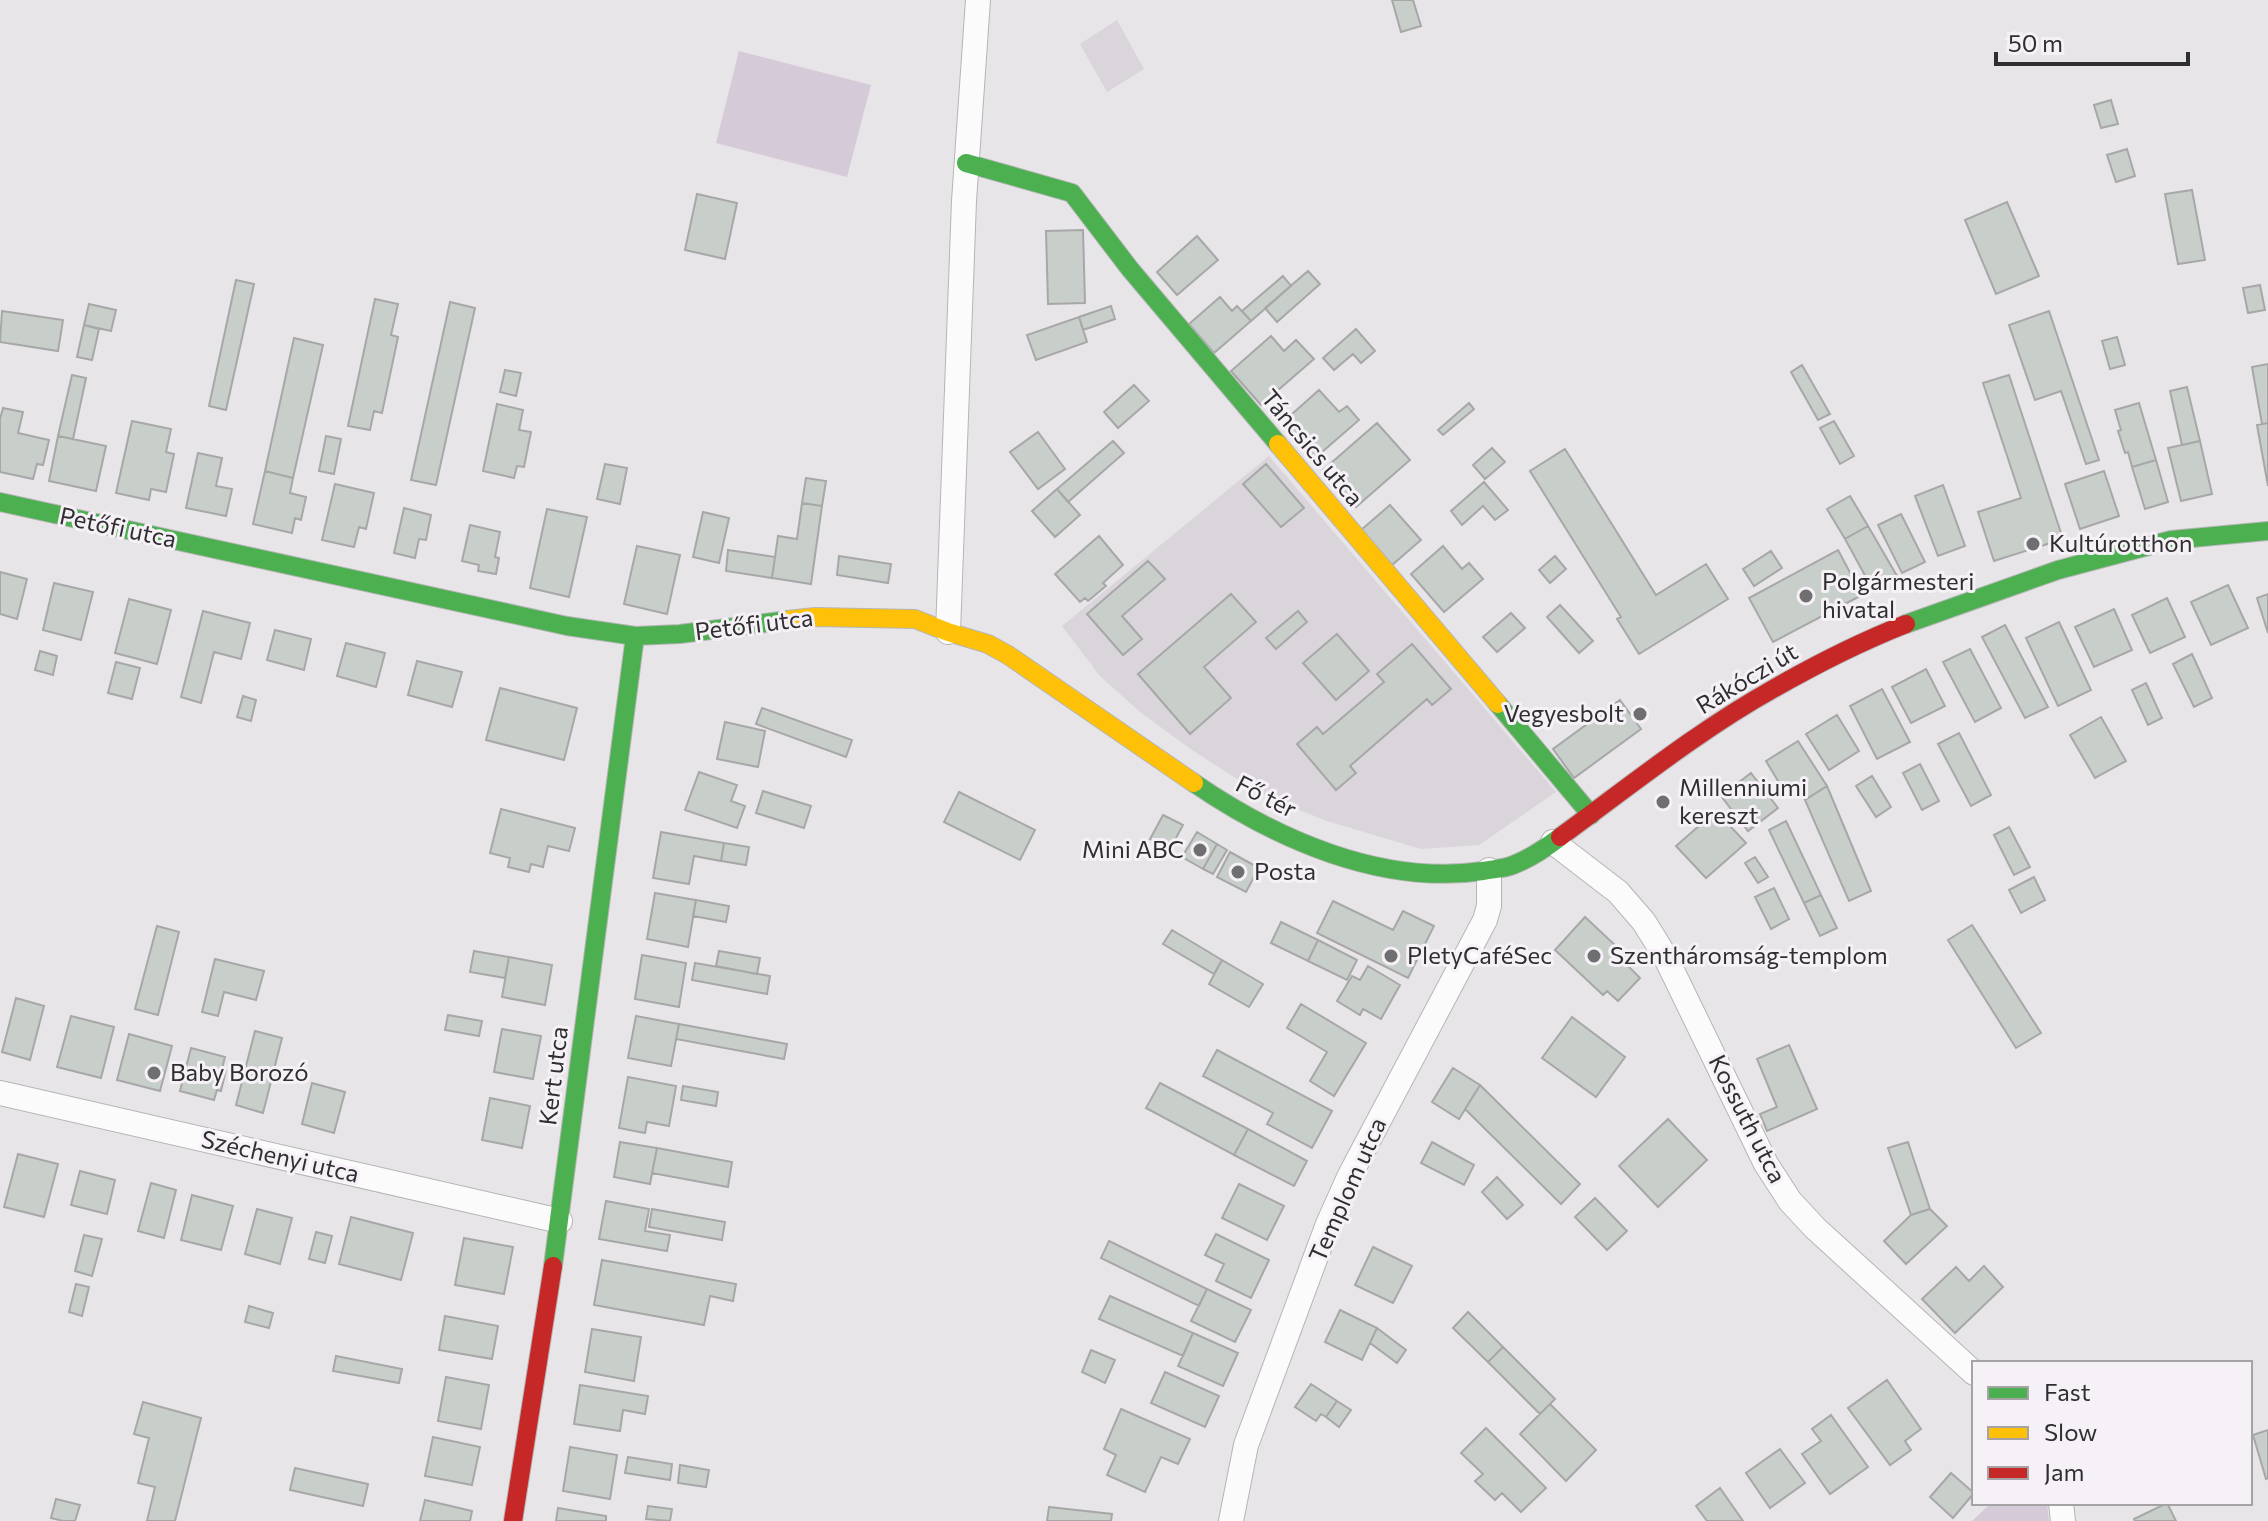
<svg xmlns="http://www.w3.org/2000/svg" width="2268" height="1521" viewBox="0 0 2268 1521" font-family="Commissioner,sans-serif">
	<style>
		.built { fill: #dad4db }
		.green { fill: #d5cad8 }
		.building { fill: #c8cec9; stroke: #a8a7a8; stroke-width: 2 }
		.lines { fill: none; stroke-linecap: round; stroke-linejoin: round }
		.street-casing { stroke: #b6b5b6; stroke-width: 26 }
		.fast-casing { stroke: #b6b5b6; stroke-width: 20 }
		.slow-casing { stroke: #b6b5b6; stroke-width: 20 }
		.jam-casing { stroke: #b6b5b6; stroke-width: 20 }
		.street { stroke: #fbfbfc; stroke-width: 24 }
		.fast { stroke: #4caf50; stroke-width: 18 }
		.slow { stroke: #ffc107; stroke-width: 18 }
		.jam { stroke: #c62828; stroke-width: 18 }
		.poi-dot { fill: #6f6e70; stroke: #f6f1f7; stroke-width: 3 }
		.labels { text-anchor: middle; stroke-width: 6; stroke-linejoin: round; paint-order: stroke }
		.street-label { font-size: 24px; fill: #2f2e30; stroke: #f6f1f7 }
		.poi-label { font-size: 24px; fill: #2f2e30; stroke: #f6f1f7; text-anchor: start }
	</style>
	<rect width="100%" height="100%" fill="#e7e5e8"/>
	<path class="built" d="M1117,20l27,49 -37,23 -27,-48z
		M1269,456l287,336 -77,53 -58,4 -94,-28 -65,-26 -70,-45 -52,-38 -40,-36 -38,-50z"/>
	<path class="green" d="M739,51l132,34 -24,92 -131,-34z
		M1991,1503h56l2,18h-77z"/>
	<path class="building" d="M1392,0h21l8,26 -20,6z
		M2111,100l7,24 -17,4 -7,-23z
		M2127,149l8,27 -19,6 -9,-27z
		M2192,190l13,70 -27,4 -13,-70z
		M697,194l40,9 -12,56 -40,-9z
		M2007,202l32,74 -43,18 -31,-74z
		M1083,230l2,73 -37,1 -2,-73z
		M1197,236l21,24 -41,35 -20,-23z
		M1308,271l12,13 -43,38 -12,-14z
		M1283,276l8,10 -40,35 -9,-10z
		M236,280l18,4 -28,126 -17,-4z
		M2260,285l5,25 -17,3 -5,-25z
		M1220,297l12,14 5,-5 14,15 -37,32 -25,-29z
		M375,299l23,5 -7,31 7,2 -16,76 -8,-2 -4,19 -22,-4z
		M450,302l25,6 -39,177 -25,-5z
		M89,304l27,6 -5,21 -27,-6z
		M1111,306l4,13 -32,11 -4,-13z
		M2,311l61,9 -5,31 -58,-9z
		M2049,311l50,149 -13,4 -25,-73 -26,9 -26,-75z
		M1079,317l8,25 -51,18 -9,-25z
		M84,325l15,4 -7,31 -15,-3z
		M1356,329l19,22 -14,12 -8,-9 -19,16 -11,-12z
		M1271,336l13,15 12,-11 18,19 -53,46 -30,-34z
		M2117,337l8,28 -15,4 -8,-28z
		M294,338l29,7 -30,133 -28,-7z
		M2268,364v59l-6,1 -10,-57z
		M1802,365l28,49 -12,6 -27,-48z
		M505,370l16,3 -5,23 -16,-4z
		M72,375l14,3 -13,61 -15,-3z
		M2009,375l54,164 -69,22 -16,-49 43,-14 -38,-115z
		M1134,385l15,16 -31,27 -14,-16z
		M2187,387l13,54 -18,4 -12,-54z
		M1319,390l20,22 8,-6 12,14 -44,38 -32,-36z
		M1469,403l5,6 -31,26 -5,-5z
		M2139,403l17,57 -24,7 -4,-15 -3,1 -7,-22 3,-1 -6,-20z
		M497,404l26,6 -4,20 12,2 -7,35 -7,-1 -3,12 -31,-7z
		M3,408l20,4 -5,21 31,7 -6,25 -6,-1 -4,15 -33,-7v-53z
		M132,421l39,8 -5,23 8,2 -8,38 -15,-3 -2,11 -33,-7z
		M1834,421l20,35 -14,8 -20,-36z
		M1377,423l33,37 -54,47 -33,-37z
		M2268,423v63l-11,-61z
		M1038,432l27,37 -27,20 -28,-37z
		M58,436l48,10 -10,45 -47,-10z
		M326,436l15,3 -7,35 -15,-3z
		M1113,441l11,12 -56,49 -11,-13z
		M2200,441l12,53 -31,7 -13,-53z
		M1492,448l13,14 -20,17 -12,-14z
		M1565,449l91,146 50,-31 22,35 -89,55 -22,-35 4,-2 -91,-146z
		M198,453l24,5 -6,28 16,3 -6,27 -40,-8z
		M2156,460l12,42 -23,7 -13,-42z
		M605,464l22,4 -7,36 -23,-5z
		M1266,464l38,44 -23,19 -38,-43z
		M265,471l28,7 -3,15 16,4 -5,23 -6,-2 -3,15 -39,-9z
		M2104,471l15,45 -39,13 -15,-45z
		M806,478l20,3 -4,25 -20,-3z
		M1484,482l24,28 -13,10 -12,-14 -21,19 -11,-14z
		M335,484l39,9 -8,36 -7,-2 -5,20 -32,-7z
		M1943,485l22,61 -27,10 -23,-60z
		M1057,489l23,26 -25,22 -23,-26z
		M1850,496l18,30 -23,13 -18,-30z
		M802,503l20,3 -11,78 -39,-6 6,-42 19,3z
		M1390,505l31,35 -29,25 -31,-35z
		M404,508l27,7 -5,25 -7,-1 -4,19 -21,-5z
		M547,509l40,8 -18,80 -39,-9z
		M703,512l26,6 -10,45 -26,-6z
		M1901,514l24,48 -23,11 -24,-48z
		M470,525l30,7 -5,25 4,1 -3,16 -18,-3 1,-6 -17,-4z
		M1868,526l29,50 -24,14 -28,-51z
		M1099,536l24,29 -20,18 3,3 -18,15 -3,-3 -5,4 -25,-28z
		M637,546l43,9 -13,59 -43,-10z
		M1443,546l19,23 7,-6 14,16 -39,33 -33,-38z
		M728,550l47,7 -3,21 -46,-7z
		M1838,550l24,45 -89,47 -24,-44z
		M1771,551l11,17 -28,18 -11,-17z
		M839,556l52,8 -3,19 -51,-8z
		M1555,556l11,13 -16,14 -11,-13z
		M1148,561l17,18 -43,37 20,23 -19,16 -36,-41z
		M0,572l27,7 -10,40 -17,-5z
		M54,583l39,9 -12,48 -38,-10z
		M2228,585l20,43 -37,17 -20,-43z
		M1231,594l25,28 -52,45 27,31 -41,36 -52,-60z
		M2268,594v39l-11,-35z
		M2167,598l18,39 -35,16 -18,-38z
		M129,599l42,11 -14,54 -42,-11z
		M1560,605l33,36 -14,12 -32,-36z
		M2114,609l18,41 -38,17 -19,-40z
		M203,611l47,12 -9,36 -27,-7 -13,51 -20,-6z
		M1298,611l9,11 -31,27 -10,-11z
		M1511,613l14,15 -28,24 -14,-15z
		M2059,622l32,68 -33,16 -32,-68z
		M2005,625l43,82 -23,11 -43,-81z
		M275,630l36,9 -7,31 -37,-10z
		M1337,634l32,37 -33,29 -33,-37z
		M346,643l39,10 -9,34 -39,-11z
		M1412,644l39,45 -19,16 -5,-6 -77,67 6,7 -20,17 -39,-46 20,-17 6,7 61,-52 -7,-8z
		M1970,649l31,59 -26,14 -32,-60z
		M40,651l17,5 -4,19 -18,-5z
		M2192,654l20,44 -18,9 -21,-43z
		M417,661l45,11 -10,35 -44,-12z
		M116,662l24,6 -8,31 -24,-6z
		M1926,669l19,37 -34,17 -19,-36z
		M2146,683l16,35 -14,7 -16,-35z
		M500,688l77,20 -13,52 -78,-20z
		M1882,689l28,53 -33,17 -27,-53z
		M243,696l13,4 -5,21 -14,-4z
		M1620,700l21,29 -67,49 -21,-29z
		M762,708l90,32 -6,17 -90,-33z
		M1837,715l22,36 -30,19 -23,-36z
		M2101,717l25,44 -31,17 -25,-43z
		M725,722l40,9 -7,36 -41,-8z
		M1959,733l32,62 -20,11 -33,-62z
		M1798,741l29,45 -22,14 -10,-16 -11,7 -18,-30z
		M1920,764l19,37 -17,9 -19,-37z
		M699,772l38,13 -6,16 14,5 -8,22 -52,-18z
		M1751,773l27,35 -30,23 -27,-35z
		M1872,776l19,31 -15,10 -20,-31z
		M1827,786l44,105 -22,10 -44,-101z
		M763,791l48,15 -7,22 -48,-15z
		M959,792l76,38 -15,30 -76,-38z
		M501,809l74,19 -6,23 -21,-5 -5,21 -12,-3 -2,8 -21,-5 2,-9 -20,-5z
		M1716,811l30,32 -40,35 -30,-32z
		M1163,815l20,10 -13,24 -20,-10z
		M1786,821l35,74 -17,8 -35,-73z
		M2009,827l21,40 -16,8 -20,-40z
		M661,832l63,11 -3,18 -27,-5 -5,28 -36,-6z
		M1197,832l20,12 -14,25 -21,-12z
		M724,843l25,4 -3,18 -25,-4z
		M1217,844l10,6 -14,24 -10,-5z
		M1230,852l29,16 -13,24 -29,-15z
		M1755,857l13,20 -10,6 -13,-20z
		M2034,877l11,23 -24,13 -12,-23z
		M1774,888l15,31 -18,10 -16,-32z
		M655,893l41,7 -8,47 -41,-8z
		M1821,895l16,33 -17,8 -16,-33z
		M696,900l33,6 -3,16 -33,-6z
		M1333,901l60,29 10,-19 31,15 -26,52 -91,-45z
		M1585,917l48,45 -4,5 11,11 -22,23 -11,-10 -4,4 -48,-45z
		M1281,922l37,18 -10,21 -37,-18z
		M1972,925l69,108 -25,15 -68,-108z
		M157,926l22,6 -21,83 -23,-6z
		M1172,930l50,30 -8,14 -51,-30z
		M1318,940l39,20 -10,20 -39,-19z
		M474,951l35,6 -4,21 -35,-6z
		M719,951l41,7 -3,16 -41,-8z
		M642,955l44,8 -7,44 -44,-8z
		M509,957l43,8 -7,40 -43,-8z
		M215,959l49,12 -8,29 -32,-8 -6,24 -16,-4z
		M1222,960l41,24 -14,23 -40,-23z
		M695,963l75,13 -3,18 -75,-14z
		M1368,966l32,19 -19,34 -18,-10 -3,6 -23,-14 15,-25 8,4z
		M16,998l28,8 -14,54 -28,-8z
		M1301,1004l65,39 -32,53 -24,-15 17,-29 -40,-24z
		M448,1015l34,6 -3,15 -34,-6z
		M71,1016l43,11 -13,51 -44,-11z
		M636,1016l43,8 -8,42 -43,-8z
		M1572,1017l53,40 -29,40 -54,-39z
		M679,1024l108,20 -3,15 -108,-20z
		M502,1029l39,7 -8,43 -39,-7z
		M255,1031l27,7 -19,75 -27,-8z
		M129,1034l43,12 -12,45 -43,-11z
		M1789,1045l28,64 -50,22 -7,-17 17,-7 -20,-48z
		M191,1048l34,9 -3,12 4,1 -5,21 -4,-1 -3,10 -34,-9z
		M1217,1050l115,61 -20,37 -45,-24 6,-11 -70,-37z
		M1453,1068l27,17 -21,34 -27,-17z
		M628,1077l48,9 -7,40 -22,-4 -2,11 -26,-5z
		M312,1083l33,9 -11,41 -32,-9z
		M1160,1083l88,46 -14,26 -88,-47z
		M1480,1085l100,99 -19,20 -96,-95z
		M683,1086l35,6 -2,14 -35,-6z
		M490,1098l40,8 -8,42 -40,-8z
		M1668,1119l39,41 -49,47 -39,-41z
		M1248,1129l59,32 -13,25 -60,-31z
		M620,1142l37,6 -7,36 -36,-7z
		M1432,1142l42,23 -10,20 -43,-22z
		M1908,1142l22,67 -19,6 -23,-67z
		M657,1148l75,14 -4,25 -76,-14z
		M18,1154l40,10 -14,53 -40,-10z
		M80,1171l35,9 -8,34 -36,-9z
		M1497,1177l26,28 -16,14 -25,-27z
		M151,1183l25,7 -12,48 -26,-7z
		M1239,1184l45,22 -17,34 -45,-22z
		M192,1195l41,11 -12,44 -40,-10z
		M1595,1198l32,33 -20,19 -32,-33z
		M606,1201l43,8 -4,22 25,4 -3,16 -68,-12z
		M257,1209l35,9 -12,46 -35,-10z
		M652,1209l73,13 -3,18 -73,-13z
		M1930,1209l17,17 -41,38 -22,-23 27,-26z
		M351,1217l62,16 -12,47 -62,-16z
		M316,1232l16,4 -7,27 -16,-4z
		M1216,1234l53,26 -18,38 -35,-17 8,-17 -19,-9z
		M84,1235l18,4 -10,37 -17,-5z
		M464,1238l49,9 -9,47 -49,-9z
		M1109,1241l98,48 -8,17 -98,-48z
		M1373,1247l39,19 -19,37 -38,-18z
		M602,1260l134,24 -3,17 -23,-5 -6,29 -110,-20z
		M1984,1266l19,21 -48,46 -33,-34 34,-32 13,14z
		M76,1284l13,3 -7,29 -13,-4z
		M1207,1289l44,21 -16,32 -44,-21z
		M1110,1296l83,37 -10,23 -84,-37z
		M249,1306l24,7 -4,15 -24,-6z
		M1340,1310l37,18 -15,32 -37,-18z
		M1468,1312l35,35 -15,15 -35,-34z
		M445,1316l53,10 -6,33 -53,-9z
		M1377,1328l29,22 -9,13 -27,-20z
		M592,1329l49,8 -7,44 -49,-9z
		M1193,1333l45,20 -15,33 -45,-20z
		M1503,1347l52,52 -15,15 -52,-52z
		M1091,1350l24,10 -10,23 -23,-11z
		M336,1356l66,13 -3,14 -66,-12z
		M1165,1372l54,24 -14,31 -54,-24z
		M446,1377l43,8 -8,44 -43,-8z
		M1887,1380l34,49 -16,12 6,9 -21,15 -42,-57z
		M1311,1384l26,17 -11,16 -5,-3 -5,7 -21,-14z
		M580,1385l68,11 -3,18 -22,-4 -3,21 -46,-7z
		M1337,1401l14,9 -12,17 -13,-10z
		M143,1402l58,16 -26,103h-28l8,-34 -17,-4 11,-45 -15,-4z
		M1550,1404l46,46 -30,31 -46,-47z
		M1121,1409l69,30 -12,25 -17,-7 -16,35 -38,-17 9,-20 -12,-6z
		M1831,1415l37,52 -38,27 -28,-40 19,-13 -9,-12z
		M1486,1428l60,60 -25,24 -19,-19 -7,7 -20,-19 8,-7 -22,-21z
		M2268,1430v48l-2,1 -13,-44z
		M433,1437l47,10 -8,38 -47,-9z
		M570,1447l47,8 -7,44 -47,-8z
		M1780,1449l25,34 -35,25 -24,-35z
		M628,1457l44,7 -2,16 -45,-7z
		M680,1465l29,5 -3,17 -28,-4z
		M295,1468l73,16 -5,22 -73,-16z
		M1951,1473l23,20 -21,25 -23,-21z
		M1720,1488l23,33h-36l-11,-15z
		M56,1499l24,6 -5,16h-12l-12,-3z
		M425,1500l47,11 -2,10h-50z
		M2167,1503l9,18h-41l-1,-2z
		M648,1506l24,3 -2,12 -24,-2z
		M1049,1507l63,7 -1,7h-64z
		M558,1508l48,8v5h-50z"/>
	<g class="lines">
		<g class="street-casing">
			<path id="street" d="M948,632l16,-431 14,-201
				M1553,842l65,50 26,30 21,34 101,208 24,37 25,27 159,145
				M0,1093l560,128
				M2061,1503l2,18
				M1231,1521l15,-76 82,-221 22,-49 135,-255 4,-14v-36"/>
		</g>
		<g class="fast-casing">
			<path id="fast" d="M966,163l106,30 58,76 148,175
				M0,502l567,124 68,10 45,-2 108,-14
				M1906,624l152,-54 113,-30 97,-9
				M1498,704l93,111
				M1194,783c82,56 187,103 289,88 9,-2 21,-2 30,-6 16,-6 34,-18 47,-28
				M553,1266l82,-630"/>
		</g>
		<g class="slow-casing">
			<path id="slow" d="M1278,444l220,260
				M788,620l27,-3 100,2 33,13 40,12 20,11 186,128"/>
		</g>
		<g class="jam-casing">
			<path id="jam" d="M1560,837c70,-51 138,-106 213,-148 42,-24 87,-47 133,-65
				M513,1521l40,-255"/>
		</g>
		<use href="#street" class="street"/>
		<use href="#fast" class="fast"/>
		<use href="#slow" class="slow"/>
		<use href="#jam" class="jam"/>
	</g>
	<g class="poi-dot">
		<circle cx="2033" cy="544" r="8"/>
		<circle cx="1806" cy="596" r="8"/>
		<circle cx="1640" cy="714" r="8"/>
		<circle cx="1663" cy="802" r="8"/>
		<circle cx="1200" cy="850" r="8"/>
		<circle cx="1238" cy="872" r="8"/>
		<circle cx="1391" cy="956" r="8"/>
		<circle cx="1594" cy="956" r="8"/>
		<circle cx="154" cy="1073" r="8"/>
	</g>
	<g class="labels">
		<g class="street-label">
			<text transform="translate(1312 448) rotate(50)" y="8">Táncsics utca</text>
			<text transform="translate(118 528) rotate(12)" y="8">Petőfi utca</text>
			<text transform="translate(754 625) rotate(-7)" y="8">Petőfi utca</text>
			<text transform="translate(1747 679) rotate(-31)" y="8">Rákóczi út</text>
			<text transform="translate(1266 797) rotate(27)" y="8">Fő tér</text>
			<text transform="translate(554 1076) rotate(-83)" y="8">Kert utca</text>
			<text transform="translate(1747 1119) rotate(63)" y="8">Kossuth utca</text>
			<text transform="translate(280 1157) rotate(13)" y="8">Széchenyi utca</text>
			<text transform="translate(1348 1190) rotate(-66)" y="8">Templom utca</text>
		</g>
		<g class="poi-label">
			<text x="2049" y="552">Kultúrotthon</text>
			<text x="1822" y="590">Polgármesteri<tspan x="1822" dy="28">hivatal</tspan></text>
			<text x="1624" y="722" text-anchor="end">Vegyesbolt</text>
			<text x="1679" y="796">Millenniumi<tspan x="1679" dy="28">kereszt</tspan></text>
			<text x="1184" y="858" text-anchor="end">Mini ABC</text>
			<text x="1254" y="880">Posta</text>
			<text x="1407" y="964">PletyCaféSec</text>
			<text x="1610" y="964">Szentháromság-templom</text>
			<text x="170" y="1081">Baby Borozó</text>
		</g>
	</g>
	<rect x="1972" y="1361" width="280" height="144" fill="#f6f1f7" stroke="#a6a3a7" stroke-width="2"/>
	<rect x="1988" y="1387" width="40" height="12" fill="#4caf50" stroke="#a6a3a7" stroke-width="2"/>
	<text x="2044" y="1401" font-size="24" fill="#2f2e30">Fast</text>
	<rect x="1988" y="1427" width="40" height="12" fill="#ffc107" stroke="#a6a3a7" stroke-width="2"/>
	<text x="2044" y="1441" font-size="24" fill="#2f2e30">Slow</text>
	<rect x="1988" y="1467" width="40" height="12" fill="#c62828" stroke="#a6a3a7" stroke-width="2"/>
	<text x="2044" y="1481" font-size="24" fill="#2f2e30">Jam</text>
	<path d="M1996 52v12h192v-12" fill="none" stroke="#2f2e30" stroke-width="4"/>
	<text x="2008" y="52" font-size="24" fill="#2f2e30" stroke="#f6f1f7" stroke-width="6" paint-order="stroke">50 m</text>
</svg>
